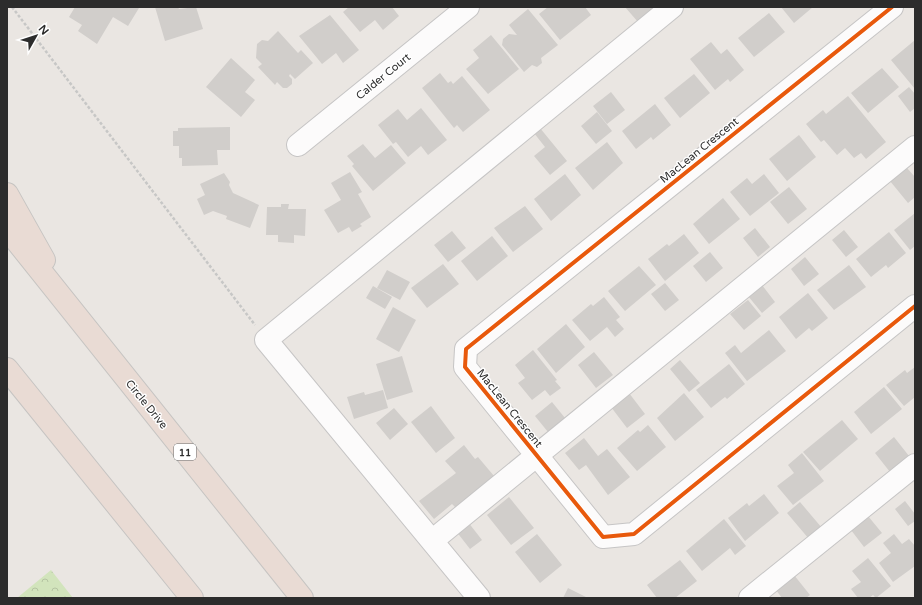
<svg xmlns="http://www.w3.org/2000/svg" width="922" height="605" viewBox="0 0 922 605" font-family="'Varela Round',sans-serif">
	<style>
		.forest { fill: url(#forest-crowns) }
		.building { fill: #d1cecb }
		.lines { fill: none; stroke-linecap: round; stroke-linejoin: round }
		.minor-casing { stroke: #c6c5c5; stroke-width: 24 }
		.highway-casing { stroke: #c6c4c2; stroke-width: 24 }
		.path { stroke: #c7c7c6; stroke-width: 2.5; stroke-dasharray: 3 2; stroke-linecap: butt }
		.minor { stroke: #fcfbfb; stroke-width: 22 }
		.highway { stroke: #e9dbd4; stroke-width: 22 }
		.cycleway-casing { stroke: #fff; stroke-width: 6 }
		.cycleway { stroke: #e8590c; stroke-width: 4 }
		.labels { text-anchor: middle; stroke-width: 3; stroke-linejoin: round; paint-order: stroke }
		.shield { fill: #fff; stroke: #6b6b6b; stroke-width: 1 }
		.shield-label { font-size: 10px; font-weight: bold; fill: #2c2c2c }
		.street-label { font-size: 11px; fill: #2c2c2c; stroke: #fff }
	</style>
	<defs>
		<pattern id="forest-crowns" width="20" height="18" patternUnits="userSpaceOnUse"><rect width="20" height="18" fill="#d2e4bc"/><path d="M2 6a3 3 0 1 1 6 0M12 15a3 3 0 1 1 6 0" fill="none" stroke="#b4c4a2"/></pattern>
	</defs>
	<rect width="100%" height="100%" fill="#eae6e2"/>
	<path class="forest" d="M51,570l22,28h-56z"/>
	<path class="building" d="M75,7h62l2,1 -11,18 -15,-9 -16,27 -19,-13 4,-6 -13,-8z
		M155,7h23l1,2 17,-2 7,22 -38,12z
		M349,7h43l7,9 -16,14 -8,-10 -15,12 -17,-20z
		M548,7h37l6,8 -31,25 -21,-26z
		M625,7h26l2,2 -15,13z
		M781,7h32l-19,16z
		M528,9l30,36 -17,13 1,5 -5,4 -5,-2 -8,7 -22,-27 1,-6 6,-5 8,1 -8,-10z
		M769,13l16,19 -31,25 -16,-19z
		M330,15l29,35 -16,13 -7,-10 -14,11 -23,-28z
		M278,31l20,22 3,-3 12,13 -18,16 -5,-5 -1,2 3,3v5l-5,4h-4l-6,-6 -2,3 -17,-18 4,-3 -6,-6 1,-14 5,-4 6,1z
		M491,35l28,34 -31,25 -22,-25 13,-11 -6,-8z
		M915,40v49l-24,-29z
		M711,42l10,12 6,-5 17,21 -14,12 -2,-3 -13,11 -25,-31z
		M231,58l24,22 -10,12 10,8 -14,17 -35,-30z
		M882,68l17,19 -31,26 -17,-20z
		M440,73l8,10 3,-2 2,3 9,-8 28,34 -27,22 -6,-7 -3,3 -32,-40z
		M694,74l16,19 -30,25 -16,-20z
		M909,87l6,7v14l-5,4 -12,-16z
		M611,92l14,18 -18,14 -14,-18z
		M848,96l38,46 -20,17 -5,-6 -7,5 -9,-10 -8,7 -13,-15 -3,2 -15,-18 17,-14 3,4z
		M655,104l16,21 -18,15 -2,-3 -15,12 -14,-18z
		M421,108l26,32 -19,15 -7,-9 -13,11 -12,-15 -3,2 -15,-19 20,-16 9,11z
		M597,112l15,19 -16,13 -15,-18z
		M230,127v23h-13l1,15 -36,1v-8h-3v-12h-6v-15h5v-3z
		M540,128l27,33 -17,14 -16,-19 11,-9 -11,-14z
		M799,135l17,22 -29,24 -18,-22z
		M607,142l16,21 -30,27 -18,-22z
		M363,144l12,14 16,-13 15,18 -33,28 -21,-25 2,-2 -7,-8z
		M907,168l8,9v20l-7,6 -18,-22z
		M350,172l12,20 -4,2 13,23 -11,7 2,2 -10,6 -3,-5 -11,6 -14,-23 17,-10 -10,-17z
		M224,173l6,9 -1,3 4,8 26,12 -9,23 -24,-9 1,-3 -14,-5 -9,4 -7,-16 8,-4 -5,-11z
		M565,174l16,21 -30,26 -17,-22z
		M764,174l15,19 -29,23 -20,-24 17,-14 5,6z
		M789,187l18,22 -19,15 -18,-22z
		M723,198l17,21 -31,25 -16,-20z
		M281,204h8l-1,5h18l-1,27 -11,-1v8l-16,-1v-7h-12l1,-28h14z
		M525,206l18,23 -30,23 -19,-24z
		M915,213v33l-5,4 -16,-20z
		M755,228l15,19 -12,10 -15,-19z
		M844,230l14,17 -12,10 -14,-17z
		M452,231l14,17 -18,14 -14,-17z
		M889,232l17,21 -18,15 -2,-3 -15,12 -15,-18z
		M684,234l15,19 -34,28 -17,-22 19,-15 2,2z
		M492,236l16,20 -31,25 -16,-20z
		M710,252l13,16 -17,14 -13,-16z
		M805,257l14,17 -15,12 -13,-17z
		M443,264l16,20 -32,24 -16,-20z
		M849,265l17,22 -32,23 -17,-20z
		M639,266l17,19 -31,26 -17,-20z
		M387,270l23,12 -10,18 -23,-12z
		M665,283l14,17 -14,11 -14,-17z
		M762,285l13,17 -13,11 -14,-17z
		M373,286l19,11 -7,12 -19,-11z
		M808,293l20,25 -16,13 -3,-3 -13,11 -17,-22z
		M604,297l16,20 -4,3 8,9 -9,8 -8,-10 -17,14 -18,-21 19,-16 2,2z
		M748,300l13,16 -17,14 -14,-16z
		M393,307l23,13 -17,32 -23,-13z
		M566,324l19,23 -29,26 -19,-24z
		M769,330l17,21 -39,30 -22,-28 10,-8 6,8z
		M533,350l24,30 -2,1 6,7 -11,8 -5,-6 -13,10 -14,-17 7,-5 -10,-13z
		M594,352l19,23 -17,13 -18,-23z
		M402,356l11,36 -26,8 -11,-36z
		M680,360l20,23 -11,9 -19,-23z
		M729,364l16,20 -18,15 -2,-2 -14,11 -15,-18z
		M915,367v30l-11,9 -18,-21 19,-15 2,3z
		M884,387l18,22 -31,25 -17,-22z
		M383,390l5,18 -34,11 -7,-22 17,-5 1,3z
		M629,393l16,21 -18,14 -16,-21z
		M684,393l20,24 -29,24 -18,-23z
		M552,402l13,16 -17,14 -13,-16z
		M431,406l24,32 -19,15 -25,-31z
		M394,408l14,16 -18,16 -14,-17z
		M842,420l16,19 -38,32 -17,-19z
		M648,425l18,22 -29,24 -20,-23 21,-18 2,2z
		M894,437l15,19 -19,16 -15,-19z
		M584,438l14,18 9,-7 23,28 -22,18 -22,-30 -7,5 -14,-17z
		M464,445l11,14 3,-2 16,19 -38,32 -4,-4 -18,15 -15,-18 37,-28 -11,-12z
		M802,453l22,28 -31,24 -16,-19 17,-13 -6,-8z
		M764,494l15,19 -34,28 -17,-23 19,-15 2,3z
		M509,497l25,31 -23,17 -24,-30z
		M905,501l10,13v7l-7,5 -13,-17z
		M800,502l22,26 -13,11 -22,-26z
		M868,516l14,17 -18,14 -13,-17z
		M724,519l22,27 -11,9 -5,-7 -28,23 -16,-20z
		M468,522l14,18 -12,9 -14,-18z
		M537,534l25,31 -22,18 -25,-31z
		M894,534l8,10 7,-5 6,7v20l-22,16 -14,-19 12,-10 -8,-10z
		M868,558l23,28 -15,12 -3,-3 -4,3h-11l-7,-9 10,-7 -9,-11z
		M680,560l17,21 -22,17h-18l-10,-13z
		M794,575l16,20 -4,3h-24l-6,-8z
		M568,588l20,10h-25z"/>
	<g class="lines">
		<g class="minor-casing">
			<path id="minor" d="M892,7l-426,342 -1,18 138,170 31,-3 281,-228
				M298,145l170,-138
				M433,540l482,-393
				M479,598l-213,-258 406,-333
				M750,598l165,-133"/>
		</g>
		<g class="highway-casing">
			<path id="highway" d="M7,194l37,66
				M7,229l295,369
				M7,369l185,229"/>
		</g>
		<path class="path" d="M12,7l243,318"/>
		<use href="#minor" class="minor"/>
		<use href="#highway" class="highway"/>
		<g class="cycleway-casing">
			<path id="cycleway" d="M892,7l-426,342 -1,18 138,170 31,-3 281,-228"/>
		</g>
		<use href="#cycleway" class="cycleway"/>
	</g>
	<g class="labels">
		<rect class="shield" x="174" y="444" width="22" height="16" rx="3"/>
		<g class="shield-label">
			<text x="185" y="456">11</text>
		</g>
		<g class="street-label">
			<text transform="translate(383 76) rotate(-39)" y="4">Calder Court</text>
			<text transform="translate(699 150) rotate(-39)" y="4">MacLean Crescent</text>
			<text transform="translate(147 404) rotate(51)" y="4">Circle Drive</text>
			<text transform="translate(510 408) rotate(51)" y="4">MacLean Crescent</text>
		</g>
	</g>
	<rect width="922" height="605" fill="none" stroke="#2c2c2c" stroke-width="16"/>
	<g transform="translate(36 36) rotate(51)" stroke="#ffffff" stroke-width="3" paint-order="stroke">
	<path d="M0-3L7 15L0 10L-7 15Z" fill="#2c2c2c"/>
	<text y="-6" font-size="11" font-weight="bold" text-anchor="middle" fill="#2c2c2c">N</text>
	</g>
</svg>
